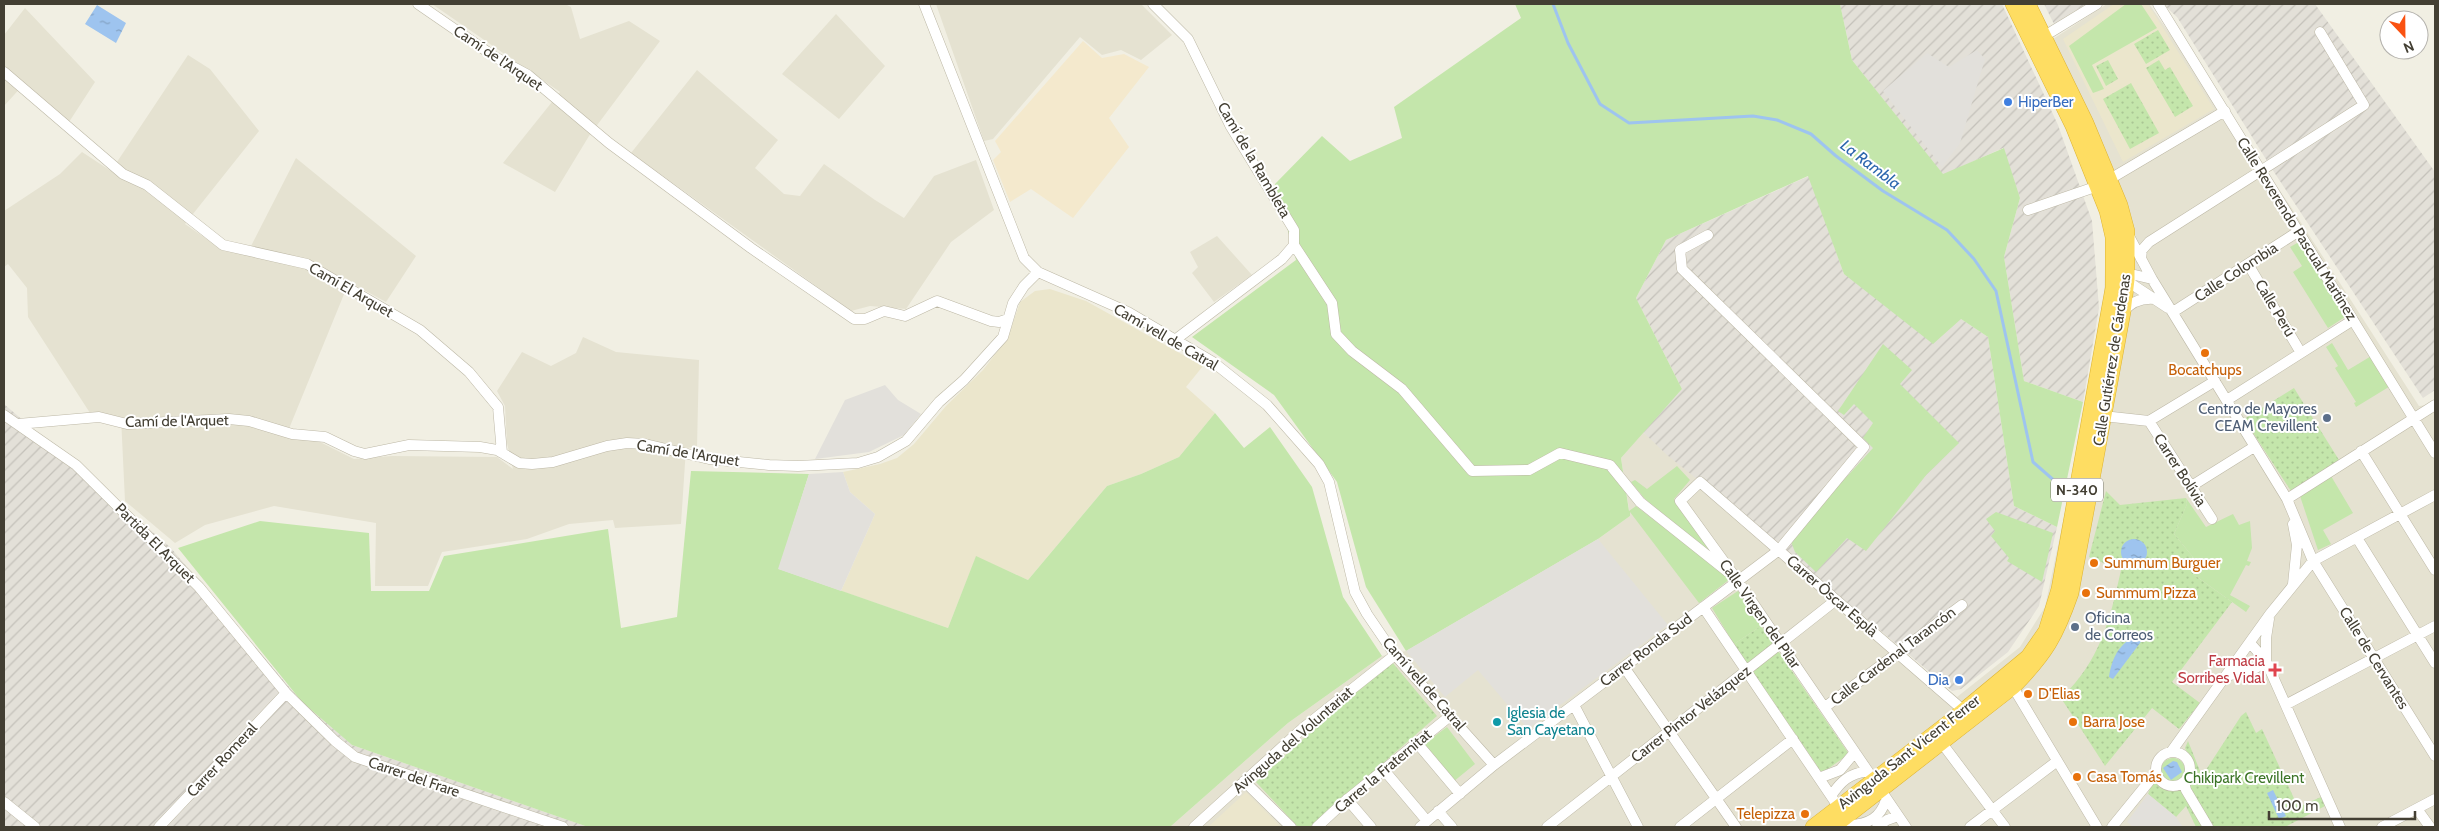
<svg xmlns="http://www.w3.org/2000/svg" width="2439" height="831" viewBox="0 0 2439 831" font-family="Cabin,sans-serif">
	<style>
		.residential { fill: #e5e2d1 }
		.commercial { fill: #f4e9cd }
		.industrial { fill: url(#industrial-furrows) }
		.education { fill: #ebe6cc }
		.green { fill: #c4e6ab }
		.park { fill: url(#park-dots) }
		.parking { fill: #e2e0db }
		.water { fill: url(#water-ripples) }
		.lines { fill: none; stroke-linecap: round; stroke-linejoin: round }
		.stream { stroke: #9ec4ef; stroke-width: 3 }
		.minor-casing { stroke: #bdb8a6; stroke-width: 11 }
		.highway-casing { stroke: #ddb332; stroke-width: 16 }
		.minor { stroke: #fff; stroke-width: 10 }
		.highway { stroke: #fedd62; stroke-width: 15 }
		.shop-dot { fill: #3f7fe0; stroke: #fff; stroke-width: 2 }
		.food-dot { fill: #e8710a; stroke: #fff; stroke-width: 2 }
		.service-dot { fill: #5c6f8a; stroke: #fff; stroke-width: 2 }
		.health-dot { fill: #e0444e; stroke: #fff; stroke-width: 2 }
		.culture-dot { fill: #0f9aa8; stroke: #fff; stroke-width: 2 }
		.labels { text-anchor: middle; stroke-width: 4; stroke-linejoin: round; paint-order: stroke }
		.shield { fill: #fff; stroke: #7b7970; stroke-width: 1 }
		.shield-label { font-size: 14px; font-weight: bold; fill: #433f33 }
		.street-label { font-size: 15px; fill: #433f33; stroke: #fff }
		.shop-label { font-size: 15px; fill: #366cbe; stroke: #fff; text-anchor: start }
		.food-label { font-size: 15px; fill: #c56008; stroke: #fff; text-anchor: start }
		.service-label { font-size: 15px; fill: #4e5e75; stroke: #fff; text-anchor: end }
		.health-label { font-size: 15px; fill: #be3a42; stroke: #fff; text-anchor: end }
		.culture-label { font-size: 15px; fill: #0d838f; stroke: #fff; text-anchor: start }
		.park-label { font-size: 15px; fill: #3b7427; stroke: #fff }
		.water-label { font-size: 16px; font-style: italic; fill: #2d67ae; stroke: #fff }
	</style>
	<defs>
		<pattern id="industrial-furrows" width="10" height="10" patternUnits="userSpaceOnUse" patternTransform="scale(1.25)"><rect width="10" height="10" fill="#e3e0d8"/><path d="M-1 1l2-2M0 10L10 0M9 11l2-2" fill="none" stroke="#c4c1ba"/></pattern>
		<pattern id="park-dots" width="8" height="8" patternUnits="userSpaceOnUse" patternTransform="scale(1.25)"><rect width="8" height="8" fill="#c4e6ab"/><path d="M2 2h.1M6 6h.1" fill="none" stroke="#aac694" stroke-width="1.8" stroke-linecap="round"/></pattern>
		<pattern id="water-ripples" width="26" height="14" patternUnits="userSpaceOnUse" patternTransform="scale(1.25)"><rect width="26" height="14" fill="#9ec4ef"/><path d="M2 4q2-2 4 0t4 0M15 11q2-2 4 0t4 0" fill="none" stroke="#82a1c2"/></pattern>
	</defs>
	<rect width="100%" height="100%" fill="#f1efe3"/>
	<path class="residential" d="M432,4h133l6,3 9,32 49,-18 31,20 -71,95 -34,56 -52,-29 57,-71z
		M936,4h205l31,31 -31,25 -20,-10 -19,5 -22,-18 -87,102 -9,2z
		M2107,4h42l140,200 130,202 16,-2v423h-1265l118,-104 94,-67 24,-5 192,-112 32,-23 -9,-58 22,-26 314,265 63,-50 25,-40 42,-199 17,-103 4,-148 -55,-118z
		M25,8l70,74 -26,40 -45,-38 -20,22v-71z
		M836,14l49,52 -46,53 -57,-45z
		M188,55l22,14 49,62 -74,93 36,25 27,3 48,-94 120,98 -30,46 -37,-20 -63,154 30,4 38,19 38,-3 105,1 16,12 -6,-26 -2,-37 -8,-15 25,-39 29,14 25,-13 7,-16 33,15 83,8 -2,87 -11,1 -5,76 -66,4 -2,-8 -44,4 -42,15 -85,13 -14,34h-53l1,-63 -102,-17 -69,19 -30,18 -50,-42 -4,-84 -31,-4 -62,-96 -1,-29 -19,-24 -4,3v-56l56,-37 22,-22 29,19z
		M697,70l81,70 -23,28 29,26 16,2 24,-32 51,36 29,18 30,-42 42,-16 18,50 -43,32 -45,67 -36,-3 -19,5 -220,-158z
		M1217,236l35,39 -38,27 -22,-29 6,-6 -8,-15z"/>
	<path class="commercial" d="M1083,41l19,17 22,-4 25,13 -40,51 20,29 -56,71 -42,-29 -21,13 -17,-42 8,-8 -6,-11z"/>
	<path class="industrial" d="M1840,4h162l56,121 34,96 7,87 -16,94 -59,-21 -20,-124 16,-59 -17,-50 -60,27 -91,-115z
		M2044,4h42l-32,20z
		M2163,4h152l120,168v218l-12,8 -149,-226 -97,-155z
		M1809,176l35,98 117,45 27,18 26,169 43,21 -18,79 -31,46 -47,37 -9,2 -180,-152 -105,-84 -24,-23 39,-43 -46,-91 30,-58z
		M4,404l166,143 132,155 50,43 236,82h-584z"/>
	<path class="education" d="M2114,4h34l66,105 -91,53 -60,-123z
		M1050,289l36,12 117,65 -17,21 29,26 -36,44 -38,17 -34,12 -79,94 -52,-23 -28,71 -107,-37 34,-77 -25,-22 -7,-20 37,-8 17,-6 17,-14 32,-38 37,-36 17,-22 9,-14 11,-32 15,-11z
		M1246,792l35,35h-73z"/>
	<path class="green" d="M1515,4h325l12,56 91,114 61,-26 16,50 -16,59 20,124 59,21 -26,125 -43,-21 -26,-169 -27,-18 -28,25 -89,-70 -36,-98 -142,64 -30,58 46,91 -61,69 8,53 7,-5 94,73 -31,24 -69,-91v4l-32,23 -192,112 -40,-64 -29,-105 -63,-87 -82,-58 104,-77 -21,-76 47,-48 28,25 52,-23 -8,-31 127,-89z
		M2126,4h15l16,24 -65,37 12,24 -11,4 -24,-47z
		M2299,242l46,75 -17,11 -35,-56 9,-6 -12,-19z
		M2332,343l16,27 25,-15 19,30 -36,22 -2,-4 2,-1 -21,-34 3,-2 -12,-19z
		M1883,344l29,26 -12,14 59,59 -32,31 -61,77 -19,-13 -31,34 -21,-20 -5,-13 83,-91 -10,-10 10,-15 -19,-19 -10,11 -6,-4z
		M1215,413l29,35 26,-21 42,60 31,110 39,59 -94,67 -118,104h-582l-236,-82 -50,-43 -124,-154 82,-27 109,12 2,58h58l15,-35 164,-27 13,99 56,-11 14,-146 118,3 -30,95 169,59 28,-72 52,24 79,-94 34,-12 38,-17z
		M1677,466l13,14 -16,19 46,61 -75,-61 -14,-17 4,-2 12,9z
		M2331,476l22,37 -30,17 8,14 -13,6 -18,-54z
		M2186,498l20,29 27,-13 6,11 11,-4 2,27 -5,13 4,1 -2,4 -3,-1 -16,30 20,11 -4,6 -53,-38v-17l-19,-23 13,-30z
		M1996,512l57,21 -11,49 -35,-21 2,-3 -18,-22 4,-5 -9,-12z
		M1738,591l23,35 -27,18 -22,-36z
		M1447,727l28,37 -22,18 -29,-38z
		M2161 770a12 12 0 1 1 24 0a12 12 0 1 1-24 0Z"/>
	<path class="park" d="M2158,30l12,20 -24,14 -12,-20z
		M2108,60l10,19 -12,7 -10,-20z
		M2159,60l6,10 5,-3 23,39 -18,11 -29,-49z
		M2131,83l28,50 -29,16 -27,-50z
		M2294,388l45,72 -48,31 -47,-72z
		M2106,491l14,14 66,-7 1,6 -13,30 19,23v17l39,28 -60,80 28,21 -21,26 -27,-21 -47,58 -44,-68c39,-37 49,-78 60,-128l-32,-13z
		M1761,626l88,128 -27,19 -88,-129z
		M1392,662l45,54 -127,111h-12l-42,-45 79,-72z
		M2246,712l10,21 6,-4 36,78 23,-10 4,9 -40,21h-89l-10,-21 -10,11 -28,-23 6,-16c11,17 39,16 40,-8 0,-9 -6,-14 -9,-22l3,-7 14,35 39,-60z"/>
	<path class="parking" d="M1977,50l8,9 -25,84 -18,24 -59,-76 44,-38 22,14z
		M885,385l13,15 23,14 -17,21 -35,17 -54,7 30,-59z
		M843,472l7,20 25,22 -34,77 -63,-22 31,-95z
		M1598,539l70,86 -140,104 -50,-59 -33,27 -39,-46z
		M2148,794l28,23 7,10h-50l-6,-5z"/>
	<path class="water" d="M97,5l29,18 -10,20 -31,-19z
		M2121 552a13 13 0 1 1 26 0a13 13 0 1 1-26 0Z
		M2149,631l-36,48 -4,-2c4,-26 15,-39 40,-46z
		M2173,761l4,1 5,10 -11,8 -8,-12z
		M2273,790l13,26 -7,3 -12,-26z"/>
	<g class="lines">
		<path class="stream" d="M1553,4l15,39 32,61 29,19 124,-7 24,4 34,14 25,22 47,35 64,39 27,29 22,32 37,171 32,28"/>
		<g class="minor-casing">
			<path id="minor" d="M418,4l77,53 33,18 81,68 142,105 103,71h11l19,-8 21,5 32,-15 54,20 8,1 9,-3
				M924,4l100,254 14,14 90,40 85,50 54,43 52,59 10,18 26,110 12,22 28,41 99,110
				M1153,4l35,35 43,88 63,103v15l-12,14 -107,81
				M2158,4l277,449
				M2051,32l46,-28
				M4,72l119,102 24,11 76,60 84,19 113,66 49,42 29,35 4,46
				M2110,179l115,-68
				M2028,210l70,-24
				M2129,236l23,43 135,220 26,62 122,195
				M1294,245l38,58 4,31 16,17 50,38 70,82 57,-1 31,-17 50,12 30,37 88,70
				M2141,259l1,-9 7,-8 215,-137 -44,-73
				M2248,264l53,89
				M2126,277l7,8 35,23
				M2123,281l12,-6 17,4
				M2123,312c8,-10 18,-14 31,-13
				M2173,312l126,-81
				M2227,400l126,-80
				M4,415l72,50 123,122 87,106 49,48 20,16 208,70
				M2103,416l46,5 66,-40
				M2149,421l63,98
				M18,424l81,-7 28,7 102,-5 20,2 43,13 33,3 29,14 11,3 44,-9 71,2 17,3 22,13 13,1 21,-2 54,-16 20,-3 18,1 64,15 60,6 29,1 60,-3 20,-6 28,-16 33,-39 25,-22 39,-43 10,-34 11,-17 14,-14
				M2361,451l74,119
				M2190,487l64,-40
				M2287,499l148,-94
				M2293,524l4,21 -4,39
				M2357,538l78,125
				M1703,607l149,220
				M2269,619l-3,19v23l74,166
				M1624,667l112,160
				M2227,676l29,-8 10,-7 -16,-18
				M2010,682l87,145
				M2287,704l148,-78
				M1574,705l64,122
				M1825,707l137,-102
				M1941,742l64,85
				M1417,743l43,51
				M2171,752l99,-138 43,-53 122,-66
				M2156 769a17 17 0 1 1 34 0a17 17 0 1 1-34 0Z
				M1384,770l43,51
				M1819,778l21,-8 15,-18
				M1244,781l47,46
				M2184,782l2,8 22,37
				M1831,796c10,-15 18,-22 36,-25
				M1347,799l24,28
				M4,802l31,25
				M2417,809l13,18
				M1438,811l14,16
				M1850,825c19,-1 30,-7 36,-25
				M159,827l127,-134
				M1194,827l109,-99 92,-73
				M1317,827l27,-25 106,-86
				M1420,827l74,-62 285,-215 85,-103 -182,-178 -2,-19 28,-15
				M1547,827l289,-227
				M1680,827l113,-88
				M1877,827l10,-7 11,-4
				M1906,827l-168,-246 -58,-80 20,-19 263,228
				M1970,827l86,-65
				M2112,827l44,-54
				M2382,827l53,-28"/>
		</g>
		<g class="highway-casing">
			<path id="highway" d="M1813,827l139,-107 76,-63 18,-26 13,-42 54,-301v-51l-6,-26 -34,-85 -60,-122
				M1833,827l181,-141c32,-33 42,-50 57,-93l52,-281 4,-33v-48l-7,-26 -34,-82 -58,-119"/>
		</g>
		<use href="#minor" class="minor"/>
		<use href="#highway" class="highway"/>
	</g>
	<g class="shop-dot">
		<circle cx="2008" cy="102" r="5"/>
		<circle cx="1959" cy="680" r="5"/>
	</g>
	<g class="food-dot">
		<circle cx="2205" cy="353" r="5"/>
		<circle cx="2094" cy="563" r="5"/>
		<circle cx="2086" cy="593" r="5"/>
		<circle cx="2028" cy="694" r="5"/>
		<circle cx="2073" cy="722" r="5"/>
		<circle cx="2077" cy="777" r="5"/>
		<circle cx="1805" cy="814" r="5"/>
	</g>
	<g class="service-dot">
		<circle cx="2327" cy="418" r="5"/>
		<circle cx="2075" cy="627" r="5"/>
	</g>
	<path class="health-dot" d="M2272.5 662.5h5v5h5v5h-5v5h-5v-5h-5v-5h5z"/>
	<circle class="culture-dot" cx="1497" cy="722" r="5"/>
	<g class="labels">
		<rect class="shield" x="2051" y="478.5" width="52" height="23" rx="4"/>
		<g class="shield-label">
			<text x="2077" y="495">N-340</text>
		</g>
		<g class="street-label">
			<text transform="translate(498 58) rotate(34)" y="5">Camí de l'Arquet</text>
			<text transform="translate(1254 160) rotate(60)" y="5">Camí de la Rambleta</text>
			<text transform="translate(2297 229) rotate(58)" y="5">Calle Reverendo Pascual Martínez</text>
			<text transform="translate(2236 272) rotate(-33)" y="5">Calle Colombia</text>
			<text transform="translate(351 290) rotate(30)" y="5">Camí El Arquet</text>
			<text transform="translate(2275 308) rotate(59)" y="5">Calle Perú</text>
			<text transform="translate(1166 337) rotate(30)" y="5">Camí vell de Catral</text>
			<text transform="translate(2112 360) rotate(-81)" y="5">Calle Gutiérrez de Cárdenas</text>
			<text transform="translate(177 421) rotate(-1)" y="5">Camí de l'Arquet</text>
			<text transform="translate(688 453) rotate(9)" y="5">Camí de l'Arquet</text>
			<text transform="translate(2180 470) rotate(57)" y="5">Carrer Bolívia</text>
			<text transform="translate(155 543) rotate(45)" y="5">Partida El Arquet</text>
			<text transform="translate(1832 596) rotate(41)" y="5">Carrer Òscar Esplà</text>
			<text transform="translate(1760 614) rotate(55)" y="5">Calle Virgen del Pilar</text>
			<text transform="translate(1646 650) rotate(-37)" y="5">Carrer Ronda Sud</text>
			<text transform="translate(1893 656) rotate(-37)" y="5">Calle Cardenal Tarancón</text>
			<text transform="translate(2374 658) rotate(58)" y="5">Calle de Cervantes</text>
			<text transform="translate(1424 684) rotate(49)" y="5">Camí vell de Catral</text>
			<text transform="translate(1691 714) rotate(-38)" y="5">Carrer Pintor Velázquez</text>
			<text transform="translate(1293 740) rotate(-41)" y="5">Avinguda del Voluntariat</text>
			<text transform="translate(1909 752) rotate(-38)" y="5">Avinguda Sant Vicent Ferrer</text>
			<text transform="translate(222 760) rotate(-47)" y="5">Carrer Romeral</text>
			<text transform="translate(1383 771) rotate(-40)" y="5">Carrer la Fraternitat</text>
			<text transform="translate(414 777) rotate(19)" y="5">Carrer del Frare</text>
		</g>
		<g class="shop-label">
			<text x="2018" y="107">HiperBer</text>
			<text x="1949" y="685" text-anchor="end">Dia</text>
		</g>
		<g class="food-label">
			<text x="2205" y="375" text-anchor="middle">Bocatchups</text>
			<text x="2104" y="568">Summum Burguer</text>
			<text x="2096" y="598">Summum Pizza</text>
			<text x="2038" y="699">D'Elias</text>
			<text x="2083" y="727">Barra Jose</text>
			<text x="2087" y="782">Casa Tomás</text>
			<text x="1795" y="819" text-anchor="end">Telepizza</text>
		</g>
		<g class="service-label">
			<text x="2317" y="414">Centro de Mayores<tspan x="2317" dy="17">CEAM Crevillent</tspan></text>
			<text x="2085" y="623" text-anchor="start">Oficina<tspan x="2085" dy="17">de Correos</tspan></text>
		</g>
		<g class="health-label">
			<text x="2265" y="666">Farmacia<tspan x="2265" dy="17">Sorribes Vidal</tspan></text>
		</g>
		<g class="culture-label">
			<text x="1507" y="718">Iglesia de<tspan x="1507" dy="17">San Cayetano</tspan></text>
		</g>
		<g class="park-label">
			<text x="2244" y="783">Chikipark Crevillent</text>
		</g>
		<g class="water-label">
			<text transform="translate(1871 164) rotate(37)" y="6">La Rambla</text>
		</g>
	</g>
	<rect width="2439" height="831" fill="none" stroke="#433f33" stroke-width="10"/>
	<g transform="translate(2404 35) rotate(158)"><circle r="24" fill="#ffffff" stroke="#b4b2ad"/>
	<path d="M0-4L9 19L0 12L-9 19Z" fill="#fa5211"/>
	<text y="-8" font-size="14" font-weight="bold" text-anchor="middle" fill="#433f33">N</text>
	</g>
	<path d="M2269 811v8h146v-8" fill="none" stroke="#433f33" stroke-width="2.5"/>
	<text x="2276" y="811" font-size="15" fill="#433f33" stroke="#ffffff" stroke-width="4" paint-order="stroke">100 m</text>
</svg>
